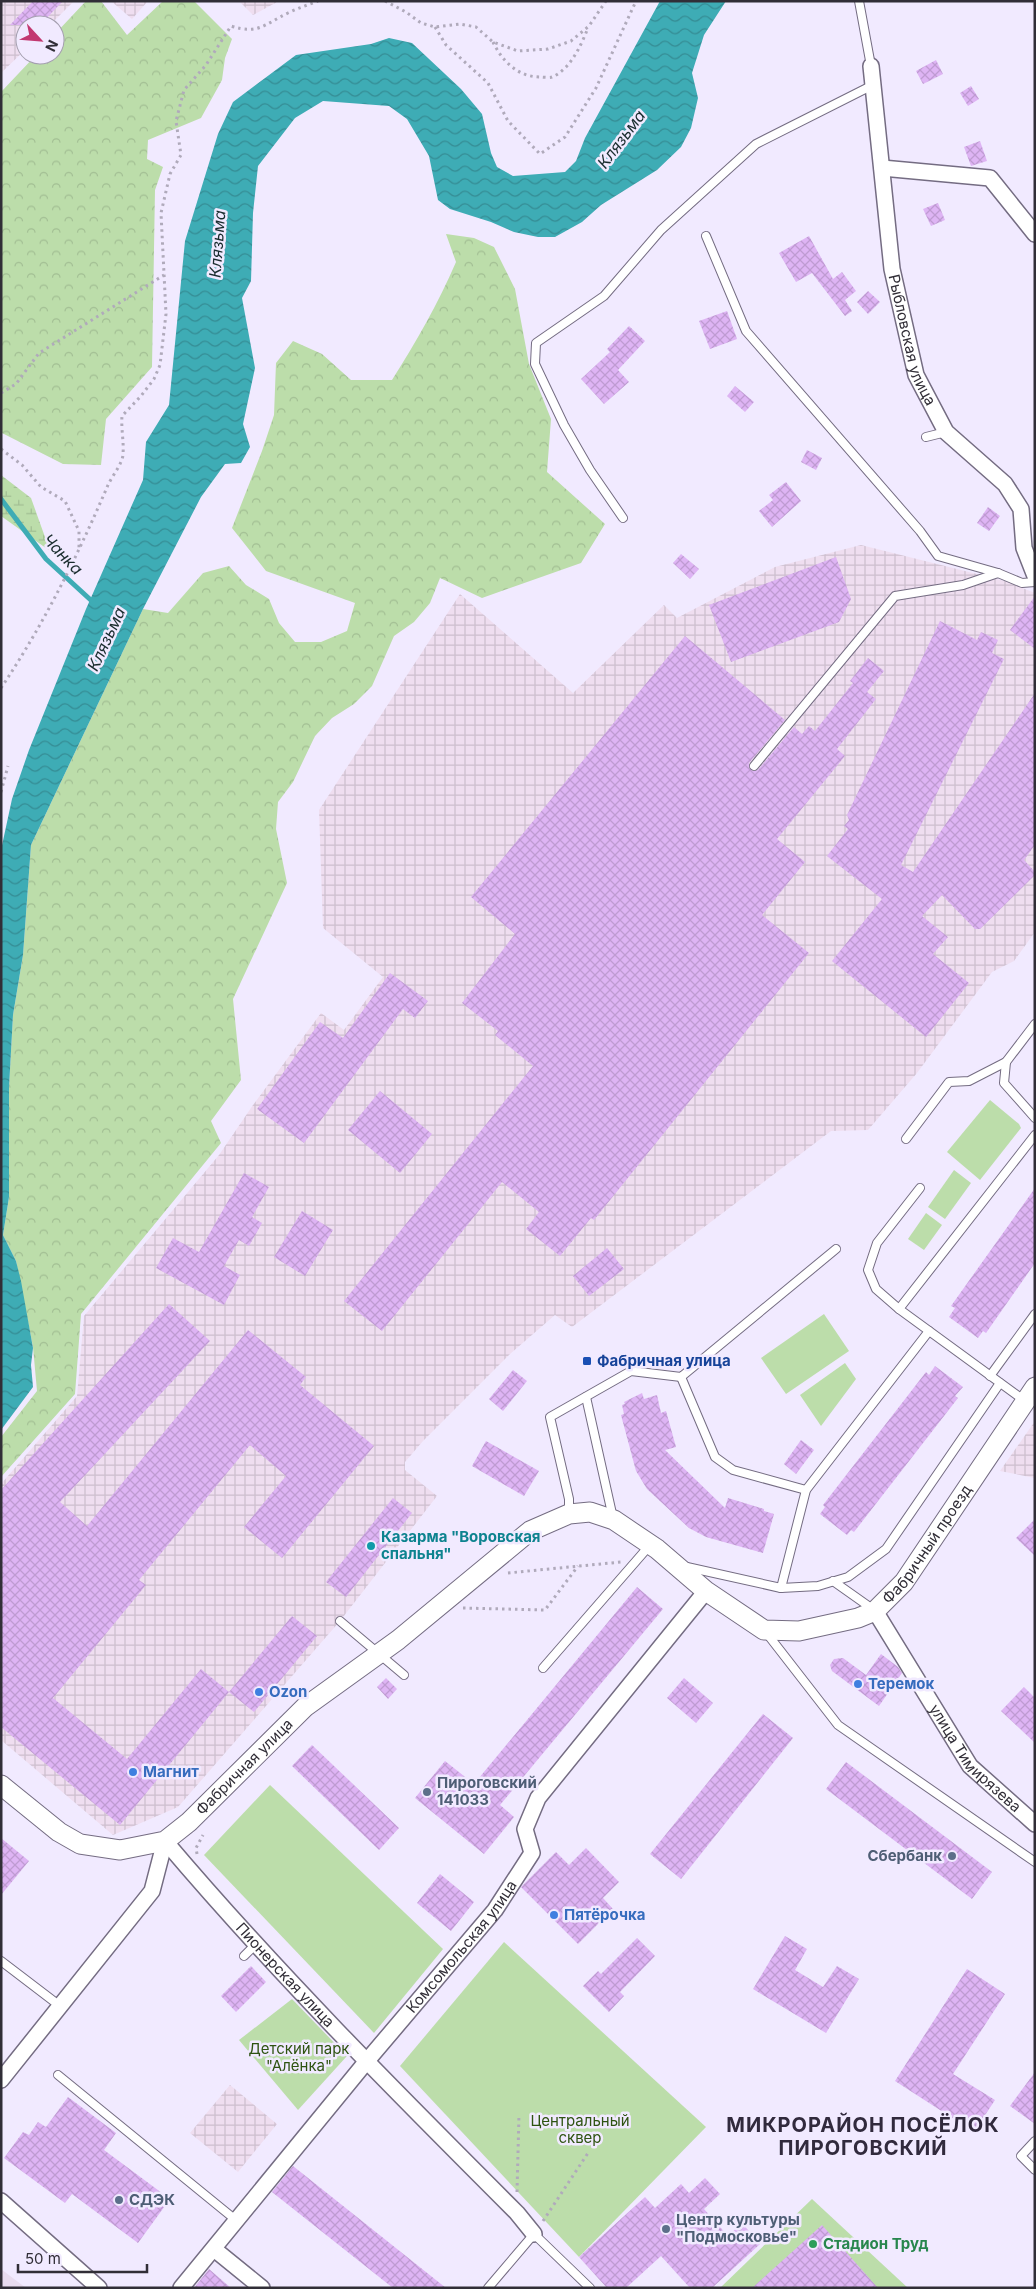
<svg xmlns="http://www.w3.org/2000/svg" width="1036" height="2289" font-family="Inter,sans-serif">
<defs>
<pattern id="industrial-grid" width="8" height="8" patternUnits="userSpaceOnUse" patternTransform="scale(1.25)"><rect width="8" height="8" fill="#efdef0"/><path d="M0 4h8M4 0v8" fill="none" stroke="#cdbfce"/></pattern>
<pattern id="forest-crowns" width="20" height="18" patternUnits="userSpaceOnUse" patternTransform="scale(1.25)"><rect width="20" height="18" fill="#bcddaa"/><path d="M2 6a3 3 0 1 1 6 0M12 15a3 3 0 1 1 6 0" fill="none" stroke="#a2be93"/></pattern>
<pattern id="wetland-marsh" width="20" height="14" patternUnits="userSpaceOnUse" patternTransform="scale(1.25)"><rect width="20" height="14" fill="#bcddaa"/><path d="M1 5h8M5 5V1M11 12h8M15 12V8" fill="none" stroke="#a2be93"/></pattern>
<pattern id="water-waves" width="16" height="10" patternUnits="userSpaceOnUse" patternTransform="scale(1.25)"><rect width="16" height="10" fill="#3eacb5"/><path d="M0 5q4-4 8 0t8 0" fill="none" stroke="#358c94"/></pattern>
<pattern id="building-cross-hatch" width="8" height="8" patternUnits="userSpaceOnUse" patternTransform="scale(1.25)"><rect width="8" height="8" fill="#deb4f4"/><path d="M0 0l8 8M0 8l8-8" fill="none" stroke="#bf9bd2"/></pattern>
</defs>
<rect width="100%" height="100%" fill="#f1eaff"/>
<g fill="url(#industrial-grid)">
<path d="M1 1H74L50 25H25V50L1 73Z"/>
<path d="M111 1H148L132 19Z"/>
<path d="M239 1H279L253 15Z"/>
<path d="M861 545 1005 581 1035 593V932L1014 961 992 972 917 1073 868 1130 831 1131 572 1327 555 1315 510 1354 423 1441 405 1462V1470L437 1496 340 1621 178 1807 113 1835 1 1740V1484L77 1396 84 1316 219 1155 253 1105 321 1013 344 1030 383 977 323 928 319 810 460 594 573 693 664 605 677 618 775 567Z"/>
<path d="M1035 1421V1478L1000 1471Z"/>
<path d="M230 2085 277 2124 238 2172 190 2133Z"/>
</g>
<path fill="#e8dbef" d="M1 2269 26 2288H1Z"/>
<g fill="#bcddaa">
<path d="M990 1100 1019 1124 1021 1128 980 1180 947 1152Z"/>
<path d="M954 1170 971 1183 945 1219 928 1207Z"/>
<path d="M926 1213 942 1225 924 1250 908 1239Z"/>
<path d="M824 1314 849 1351 786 1394 761 1358Z"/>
<path d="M845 1363 856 1379 821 1426 800 1395Z"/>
<path d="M270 1785 443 1949 374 2033 204 1855Z"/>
<path d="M504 1942 706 2127 579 2257 400 2066Z"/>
<path d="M292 1999 347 2056 298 2110 239 2040Z"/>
<path d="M812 2199 908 2288H720Z"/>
</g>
<g fill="url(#forest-crowns)">
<path d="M86 1H101L127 35 163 1H194L232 39 225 58 222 80 201 118 148 140 147 159 163 167 155 190 152 367 106 419 101 465 63 464 2 433 1 430V92L36 55H55V34Z"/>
<path d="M446 234 474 238 494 247 515 289 529 364 551 419 547 472 605 524 581 563 482 598 438 577 440 578 430 603 414 622 394 636 372 686 354 704 332 718 315 736 293 782 278 802 276 829 287 883 233 999 241 1080 211 1121 221 1143 81 1314 75 1394 1 1477V1437L37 1391 33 1347 16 1261 3 1235 9 1197V1088L13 1015 23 955 31 845 143 609 168 613 203 573 229 566 246 585 269 599 279 623 295 642H321L347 631 355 603 266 571 232 528 262 451 274 415 276 363 293 341 322 354 351 380H392C416 342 438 304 456 262Z"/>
</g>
<path fill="url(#wetland-marsh)" d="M1 475 31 498 50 551 1 516Z"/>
<path fill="url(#water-waves)" d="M660 1H726L704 35 692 73 698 98 691 128 681 147 657 170 601 205 582 222 555 237H538L514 232 491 222 450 209 438 200 429 156 407 119 389 106 323 101 295 118 258 166 253 213 251 281 242 298 255 368 243 424 250 447 241 463 225 464 201 497 143 609 31 845 23 955 13 1015 9 1088V1197L3 1235 16 1261 21 1281 33 1348 31 1365 33 1387 1 1430V850L12 799 29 750 86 609 143 480 146 442 169 405 185 241 218 134 233 102 296 55 371 44 389 38 412 43 461 89 482 114 491 153 497 167 513 176 565 172 576 161 585 138Z"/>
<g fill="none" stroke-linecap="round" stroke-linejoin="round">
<path stroke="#3eacb5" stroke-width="5" d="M1 499 46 559 94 603"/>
</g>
<g fill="url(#building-cross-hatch)">
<path d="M33 1H63L40 25H10Z"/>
<path d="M936 60 943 74 923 84 916 71Z"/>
<path d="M971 86 979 99 968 106 960 93Z"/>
<path d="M980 141 987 161 971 166 964 147Z"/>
<path d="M938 203 945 220 931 226 923 209Z"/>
<path d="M809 236 833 279 842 272 856 291 845 300 852 311 845 316 812 273 796 282 779 253Z"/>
<path d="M868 291 880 302 868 314 857 302Z"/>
<path d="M727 311 737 339 710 349 699 321Z"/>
<path d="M629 326 645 341 618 370 629 382 604 404 581 379 610 352 607 349Z"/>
<path d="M735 386 754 402 745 412 727 396Z"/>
<path d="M807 450 822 458 816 470 801 462Z"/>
<path d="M786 482 801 501 772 527 759 511 773 500 769 495Z"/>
<path d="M988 507 1000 516 989 531 977 523Z"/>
<path d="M681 554 699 569 690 579 673 563Z"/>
<path d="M836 557 851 599 839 622 731 662 709 605Z"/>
<path d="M1035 596V649L1010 630Z"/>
<path d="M940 621 977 640 981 632 998 640 992 653 1004 659 901 865 913 872 1035 693V845L1024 860 1035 872V875L980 929H975L942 895 922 916 948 937 933 954 969 983 926 1037 832 961 882 899 827 856 848 829 844 826 849 820 847 815Z"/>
<path d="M685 636 785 720 749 763V768L753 771 758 770 794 727 802 734 809 726 815 731 853 683 850 681 868 658 884 671 867 692 876 699 837 749 845 756 777 839 805 862 762 915 809 953 594 1220 591 1218 560 1256 526 1229 539 1212 502 1182 382 1331 344 1301 533 1066 495 1035 498 1031 462 1003 515 934 471 897Z"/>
<path d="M390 973 428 1001 415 1018 403 1009 304 1143 257 1109 320 1022 343 1038Z"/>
<path d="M380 1091 432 1134 400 1173 348 1130Z"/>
<path d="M244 1173 269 1187 252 1217 262 1223 249 1246 239 1240 224 1266 240 1275 224 1305 156 1268 173 1238 199 1252Z"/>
<path d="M1035 1188V1263L986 1333 983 1331 978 1338 949 1317 955 1308 951 1306Z"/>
<path d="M302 1211 333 1230 305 1276 274 1257Z"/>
<path d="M607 1248 624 1269 589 1296 573 1276Z"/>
<path d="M169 1304 210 1341 60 1502 87 1526 248 1330 306 1377 300 1385 374 1446 282 1558 244 1527 286 1476 250 1445 139 1580 146 1585 53 1698 127 1759 201 1669 229 1692 120 1825 1 1727V1490Z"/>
<path d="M935 1366 963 1387 955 1396 958 1398 854 1532 851 1530 847 1535 820 1514 825 1507 823 1505 926 1372 929 1375Z"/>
<path d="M513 1370 527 1381 503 1411 489 1399Z"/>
<path d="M642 1393 644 1399 657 1395 661 1413 666 1411 676 1447 665 1450 725 1508 728 1498 764 1509V1511L774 1514 763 1553 706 1537 689 1528 647 1489 636 1471 621 1415 624 1414 622 1405 625 1404 624 1402Z"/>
<path d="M801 1440 814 1450 796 1474 784 1464Z"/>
<path d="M486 1441 539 1471 524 1496 472 1466Z"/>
<path d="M393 1498 412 1513 346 1597 326 1582Z"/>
<path d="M1035 1519V1556L1016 1538Z"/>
<path d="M637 1587 663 1609 500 1805 514 1817 484 1854 415 1798 445 1761 474 1784Z"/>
<path d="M292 1616 317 1636 254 1712 229 1692Z"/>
<path d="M881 1654 898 1667 902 1673 879 1706 832 1671 830 1665 834 1659 843 1658 866 1675Z"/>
<path d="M386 1678 397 1689 388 1699 377 1687Z"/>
<path d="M684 1678 713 1703 696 1723 667 1698Z"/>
<path d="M1024 1687 1035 1698V1743L1001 1711Z"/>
<path d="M763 1714 793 1738 681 1879 650 1854Z"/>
<path d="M312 1745 399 1828 379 1850 292 1766Z"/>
<path d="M846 1762 992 1872 972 1899 826 1789Z"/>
<path d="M1 1838 29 1861 1 1895Z"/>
<path d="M586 1848 619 1882 603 1898 613 1909 578 1944 521 1887 556 1852 569 1865Z"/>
<path d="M440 1874 474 1902 451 1931 417 1903Z"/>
<path d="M785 1936 807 1949 795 1970 823 1987 837 1966 859 1979 826 2033 753 1989Z"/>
<path d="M637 1938 655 1956 620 1992 624 1996 609 2012 583 1986 598 1971 601 1974Z"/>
<path d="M251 1966 266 1982 236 2012 221 1996Z"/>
<path d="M967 1969 1005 1994 953 2074 995 2100 974 2132 895 2081Z"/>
<path d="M1035 2072V2124L1010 2106Z"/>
<path d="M68 2097 116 2133 104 2150 170 2199 138 2243 72 2194 65 2203 4 2158 23 2132 29 2135 38 2122 46 2127Z"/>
<path d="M293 2166 446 2288H393L272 2192Z"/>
<path d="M705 2178 720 2194 704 2209 728 2236 742 2223 760 2244 712 2288H690L661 2256 626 2288H607L579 2257 645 2197 655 2208 681 2184 689 2193Z"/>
<path d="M822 2225 878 2288H752Z"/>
<path d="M209 2269 231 2288H194Z"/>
</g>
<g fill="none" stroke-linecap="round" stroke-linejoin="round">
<g stroke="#746c82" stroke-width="10">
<g id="service">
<path d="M859 1 871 66"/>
<path d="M706 236 746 331 920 531 938 556 998 573 1022 583 1035 582"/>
<path d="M926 437 946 432"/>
<path d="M623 518 590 470 564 425 535 364 536 343 604 296 661 230 756 144 873 85"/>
<path d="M754 766 895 596 963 585 998 573"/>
<path d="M1035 1024 1006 1062 1004 1083 1035 1118"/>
<path d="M906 1139 949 1082 969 1081 1006 1062"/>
<path d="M899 1309 876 1289 868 1270 877 1243 920 1188"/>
<path d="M990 1376 1035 1314"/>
<path d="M681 1377 715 1457 733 1470 806 1490"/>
<path d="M586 1397 613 1518"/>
<path d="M1025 1401 899 1309 1035 1135"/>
<path d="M569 1513V1499L550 1417 631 1371 681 1377 836 1249"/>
<path d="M687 1567 781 1588 806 1490 929 1331"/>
<path d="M833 1581 874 1610"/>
<path d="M781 1588 818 1586 848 1577 886 1549 1000 1383"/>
<path d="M340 1621 404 1675"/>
<path d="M765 1631 838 1725 1035 1862"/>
<path d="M543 1668 650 1545"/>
<path d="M244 1956 256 1944"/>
<path d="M1 1961 60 2006"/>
<path d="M58 2075 237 2221"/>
<path d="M1035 2141 1021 2156 1035 2170"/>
<path d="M488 2288 534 2234 590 2288"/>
</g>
</g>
<g stroke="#746c82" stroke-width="18">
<g id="minor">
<path id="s1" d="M871 66 892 269 916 375 946 432 1005 484 1021 509 1024 548 1035 576"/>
<path d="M882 168 990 178 1035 234"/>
<path id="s2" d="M875 1611 970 1766 1035 1824"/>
<path id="s3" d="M165 1841C275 1971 396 2092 517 2213L534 2234"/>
<path d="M1 2080 152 1891 165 1841"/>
<path d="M1 2201 99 2288"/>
<path d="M214 2249 262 2288"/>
<path id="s4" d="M181 2288 366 2062 495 1910 532 1853 525 1829 538 1798 706 1591"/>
</g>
</g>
<g stroke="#746c82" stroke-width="21">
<g id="tertiary">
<path id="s5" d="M1 1785 59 1832 80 1844 120 1850 165 1841 189 1822 305 1707 398 1640 530 1531 569 1514 590 1512 614 1520 657 1549 706 1591 764 1630 799 1631 858 1618 875 1611 904 1582 1035 1387"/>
</g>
</g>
<g stroke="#b0aabb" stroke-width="3" stroke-dasharray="2.5 4" stroke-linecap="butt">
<path d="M385 1 406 12 421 23 435 27 460 24 476 27 493 42 518 51 548 49 571 41 589 26 606 1"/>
<path d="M435 27 446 45 488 83 508 121 540 154 565 137 596 88 636 1"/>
<path d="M493 42C502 61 518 77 540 77 543 77 549 78 552 77 571 69 581 45 588 28"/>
<path d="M1 393 16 384 39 353 164 275"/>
<path d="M1 449 22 465 41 487 65 501 79 531V549"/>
<path d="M1 688C44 624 78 555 108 485 112 476 123 463 123 454 124 442 121 429 122 416L141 396 154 379 160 365 166 314 161 213 170 174 181 155 176 121 184 90 206 65 231 26C258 35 265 24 288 13 298 8 308 5 318 1"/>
<path d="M1 792 8 766"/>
<path d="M508 1573 621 1562"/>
<path d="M463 1608 545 1610 578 1566"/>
<path d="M197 1854 196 1848 203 1835"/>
<path d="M517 2192 519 2114"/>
<path d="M543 2221 588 2153"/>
</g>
<use href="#service" stroke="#fff" stroke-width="8"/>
<use href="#minor" stroke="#fff" stroke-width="15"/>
<use href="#tertiary" stroke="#fff" stroke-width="19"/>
</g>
<rect fill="#1a4fb4" stroke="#f1eaff" stroke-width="2" x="582" y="1356" width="10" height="10" rx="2.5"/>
<circle fill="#0f9aa8" stroke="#f1eaff" stroke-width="2" cx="371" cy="1546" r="5"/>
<g fill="#3f7fe0" stroke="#f1eaff" stroke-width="2">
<circle cx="858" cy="1684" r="5"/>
<circle cx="259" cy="1692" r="5"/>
<circle cx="133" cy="1772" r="5"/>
<circle cx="554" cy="1915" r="5"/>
</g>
<g fill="#5c6f8a" stroke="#f1eaff" stroke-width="2">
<circle cx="427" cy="1792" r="5"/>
<circle cx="952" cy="1856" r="5"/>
<circle cx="119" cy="2200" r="5"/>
<circle cx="666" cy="2229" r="5"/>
</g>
<circle fill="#2e9e5b" stroke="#f1eaff" stroke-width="2" cx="813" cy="2244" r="5"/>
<g text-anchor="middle" stroke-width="5" stroke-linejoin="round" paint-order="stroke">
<g font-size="15" fill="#312e37" stroke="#f1eaff">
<text dy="5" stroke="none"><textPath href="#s1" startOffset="278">Рыбловская улица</textPath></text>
<text dy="5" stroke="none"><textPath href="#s5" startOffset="1139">Фабричный проезд</textPath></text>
<text dy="5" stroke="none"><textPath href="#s2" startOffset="179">улица Тимирязева</textPath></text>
<text dy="5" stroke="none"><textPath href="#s5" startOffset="294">Фабричная улица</textPath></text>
<text dy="5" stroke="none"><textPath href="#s4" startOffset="442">Комсомольская улица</textPath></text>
<text dy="5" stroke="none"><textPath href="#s3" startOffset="180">Пионерская улица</textPath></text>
</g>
<g font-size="15" font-weight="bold" fill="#164399" stroke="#f1eaff" text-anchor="start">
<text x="597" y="1366">Фабричная улица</text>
</g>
<g font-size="15" font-weight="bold" fill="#0d838f" stroke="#f1eaff" text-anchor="start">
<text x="381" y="1542">Казарма "Воровская<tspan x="381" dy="17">спальня"</tspan></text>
</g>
<g font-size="15" font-weight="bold" fill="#366cbe" stroke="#f1eaff" text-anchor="start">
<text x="868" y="1689">Теремок</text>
<text x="269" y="1697">Ozon</text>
<text x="143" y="1777">Магнит</text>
<text x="564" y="1920">Пятёрочка</text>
</g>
<g font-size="15" font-weight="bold" fill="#4e5e75" stroke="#f1eaff" text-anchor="start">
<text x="437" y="1788">Пироговский<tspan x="437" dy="17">141033</tspan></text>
<text x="942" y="1861" text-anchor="end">Сбербанк</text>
<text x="129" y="2205">СДЭК</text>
<text x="676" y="2225">Центр культуры<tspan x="676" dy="17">"Подмосковье"</tspan></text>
</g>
<g font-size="15" fill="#2e5311" stroke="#f1eaff">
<text x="299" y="2054">Детский парк<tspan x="299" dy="17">"Алёнка"</tspan></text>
<text x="580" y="2126">Центральный<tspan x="580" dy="17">сквер</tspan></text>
</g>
<g font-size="15" font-weight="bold" fill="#27864d" stroke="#f1eaff" text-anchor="start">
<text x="823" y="2249">Стадион Труд</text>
</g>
<g font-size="16" font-style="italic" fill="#1a2d2f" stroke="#f1eaff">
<text transform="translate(621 139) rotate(-53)" y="6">Клязьма</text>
<text transform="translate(217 244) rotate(-86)" y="6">Клязьма</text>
<text transform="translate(63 554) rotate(46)" y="6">Чанка</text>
<text transform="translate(106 639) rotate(-65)" y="6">Клязьма</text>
</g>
<g font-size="20" font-weight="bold" letter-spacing="1" fill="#312a3d" stroke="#f1eaff">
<text x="863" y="2132">МИКРОРАЙОН ПОСЁЛОК<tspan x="863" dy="23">ПИРОГОВСКИЙ</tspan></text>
</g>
</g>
<rect width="1036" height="2289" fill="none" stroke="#312e37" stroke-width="5"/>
<g transform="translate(40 40) rotate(116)"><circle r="24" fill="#f1eaff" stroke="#a49faf"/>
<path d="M0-4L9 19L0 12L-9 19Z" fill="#c23870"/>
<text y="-8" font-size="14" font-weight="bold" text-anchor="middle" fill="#312e37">N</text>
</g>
<path d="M18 2264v8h129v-8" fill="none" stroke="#312e37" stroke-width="2.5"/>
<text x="25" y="2264" font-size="15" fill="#312e37" stroke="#f1eaff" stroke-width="4" paint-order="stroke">50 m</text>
</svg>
